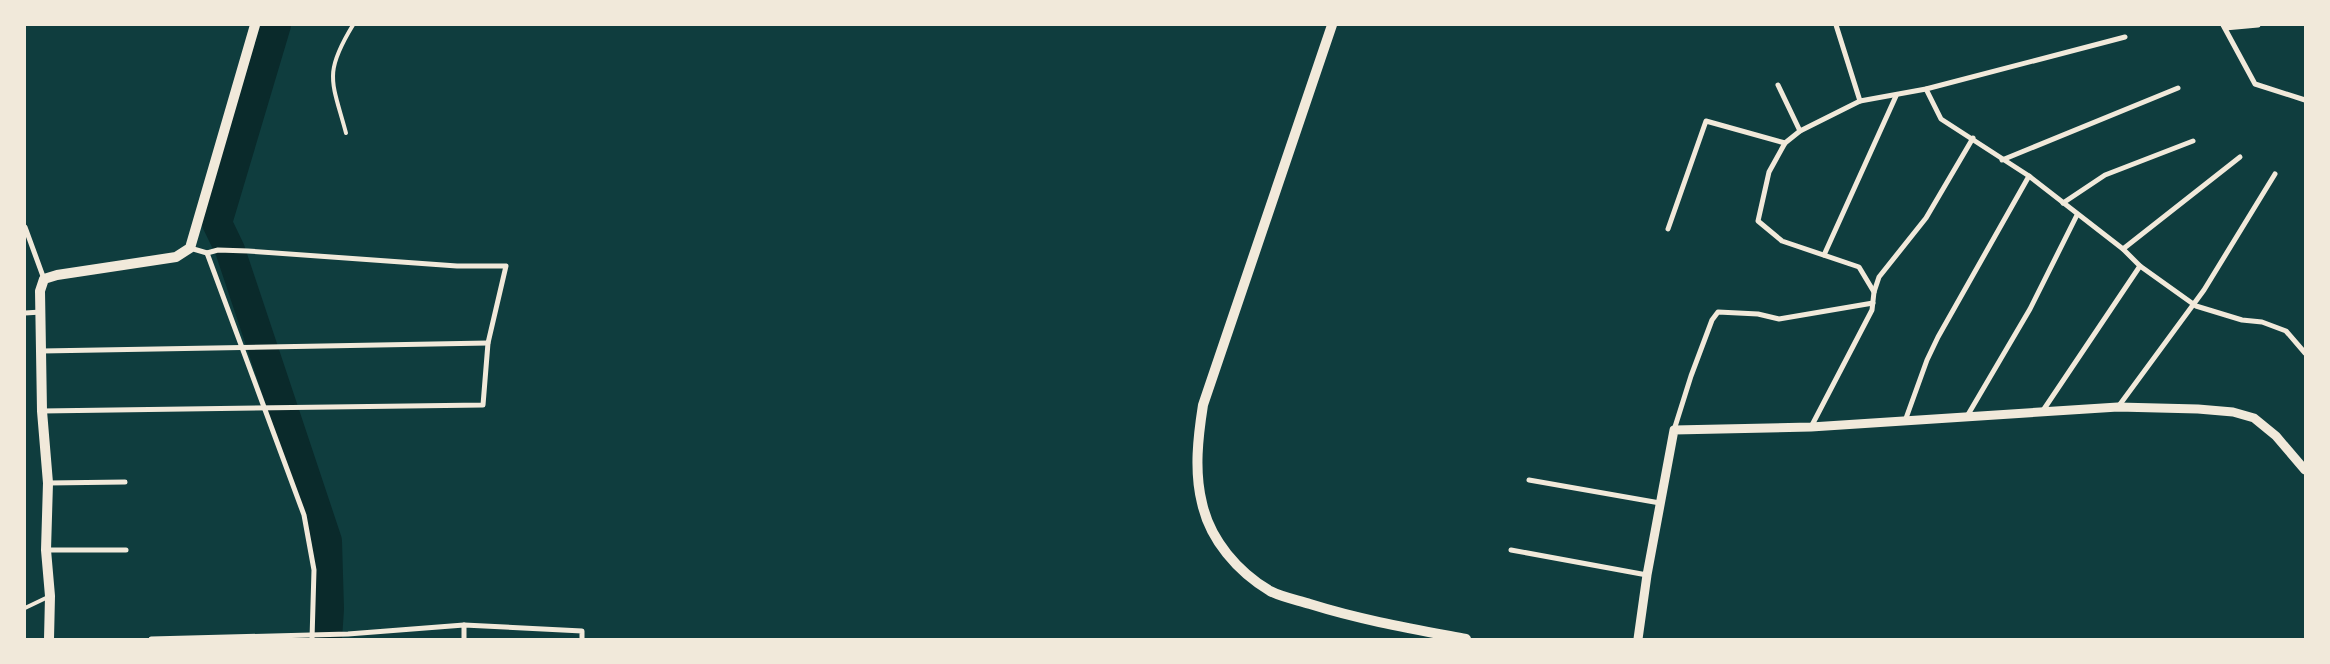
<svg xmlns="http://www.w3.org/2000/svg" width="2330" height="664" font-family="'Asap Condensed',sans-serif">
<rect width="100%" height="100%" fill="#0f3d3e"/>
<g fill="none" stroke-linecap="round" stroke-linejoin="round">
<path stroke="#0a2a2b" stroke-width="30" d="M276 25 217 223 230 250 327 541 329 609 327 639"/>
<g stroke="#f1e9da" stroke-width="4">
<path d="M346 133C332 81 323 74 353 25"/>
<path d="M25 608 48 597"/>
</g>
<g stroke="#f1e9da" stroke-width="5">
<path d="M1836 25 1860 101"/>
<path d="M2223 25 2255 84 2305 100"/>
<path d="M2225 28 2258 25"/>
<path d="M1778 85 1800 131"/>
<path d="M1926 89 1941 119 2029 176 2123 249 2140 266 2196 306 2242 320 2262 322 2286 331 2305 353"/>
<path d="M2002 160 2178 88"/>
<path d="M2063 203 2105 175 2193 141"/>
<path d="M25 227 44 279"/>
<path d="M1668 229 1706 121 1785 143"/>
<path d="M2123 249 2240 157"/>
<path d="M207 253 304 515 314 570 312 639"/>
<path d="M1824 255 1896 96"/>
<path d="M1874 292 1859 267 1782 241 1758 221 1769 172 1785 143 1800 131 1860 101 1926 89 2125 37"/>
<path d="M25 313 41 312"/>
<path d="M42 351 488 343"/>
<path d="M2118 407 2204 290 2275 174"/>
<path d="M42 411 483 405 488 343 506 266H457L248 251 218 250 207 253 190 248"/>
<path d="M2042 412 2140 266"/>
<path d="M1966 418 2030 309 2077 215"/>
<path d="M1905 421 1927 360 1938 337 2029 176"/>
<path d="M1811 427 1872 310 1874 292 1879 277 1926 218 1973 138"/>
<path d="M1674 430 1691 376 1712 320 1718 312 1758 314 1779 319 1873 303"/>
<path d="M1529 480 1660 503"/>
<path d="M48 483 125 482"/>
<path d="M46 550H126"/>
<path d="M1511 550 1647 575"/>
<path d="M151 639 348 634 464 625 582 631V639"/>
<path d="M464 639V625"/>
</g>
<path stroke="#f1e9da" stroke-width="9" d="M1638 639 1647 575 1674 430 1811 427 2118 407 2198 409 2233 412 2254 418 2276 436 2305 470"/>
<g stroke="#f1e9da" stroke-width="10">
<path d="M1332 25 1203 405C1198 437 1194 471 1202 503 1210 540 1238 572 1270 591 1281 597 1297 600 1310 604 1361 620 1413 629 1466 639"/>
<path d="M49 639 50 596 46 550 48 483 42 411 40 291 44 279 57 275 176 257 190 248 255 25"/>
</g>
</g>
<rect width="2330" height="664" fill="none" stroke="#f1e9da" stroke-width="52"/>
</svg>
